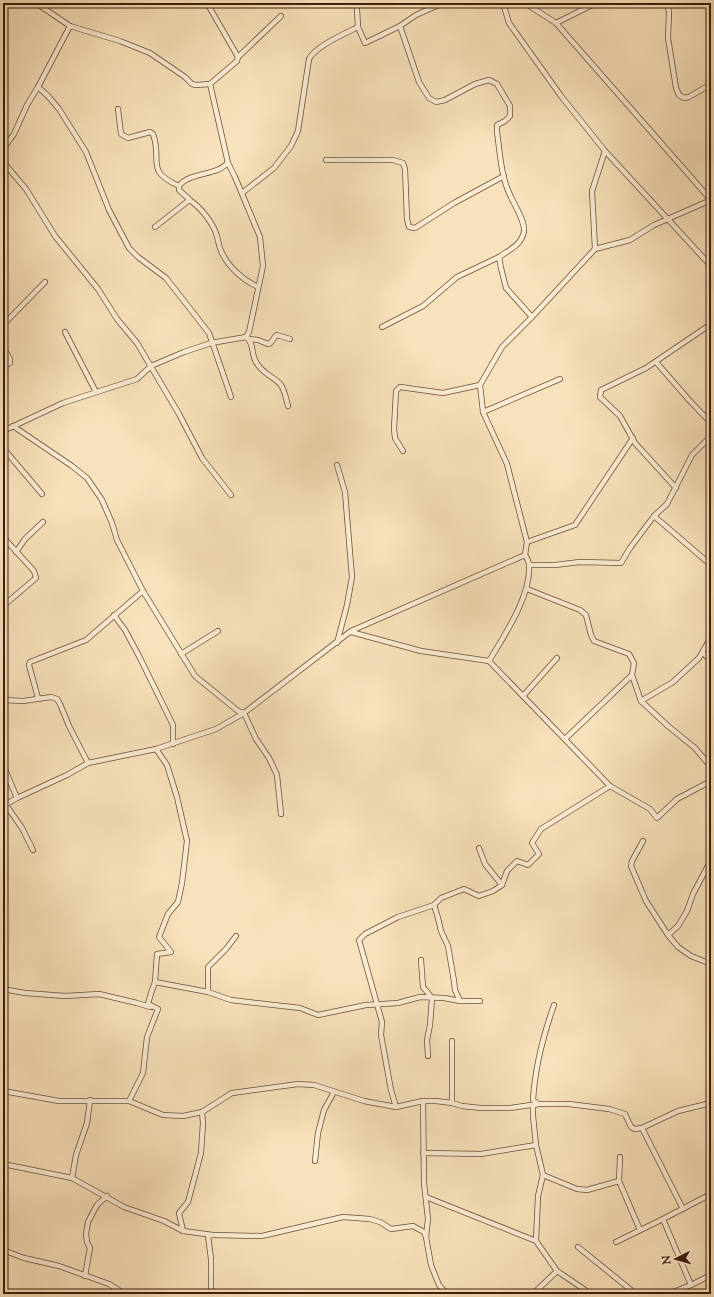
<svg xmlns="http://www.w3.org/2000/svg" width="714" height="1297" font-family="'Sorts Mill Goudy',serif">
<rect width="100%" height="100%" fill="#f8e2bb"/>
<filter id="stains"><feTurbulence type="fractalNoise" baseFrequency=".005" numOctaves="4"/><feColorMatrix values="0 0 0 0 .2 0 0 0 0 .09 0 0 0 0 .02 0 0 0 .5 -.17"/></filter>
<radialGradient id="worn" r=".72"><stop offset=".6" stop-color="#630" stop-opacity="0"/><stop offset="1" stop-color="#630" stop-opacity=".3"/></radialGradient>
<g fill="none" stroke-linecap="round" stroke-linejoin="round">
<g stroke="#6c4e38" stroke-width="6">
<g id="street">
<path d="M36 3 70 26 120 41 150 53 185 77 192 84 196 85 210 84 237 61 238 57 207 3"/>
<path d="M355 3 357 9 358 27 365 43 400 26 416 15 443 3"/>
<path d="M503 3 509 23 561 96 605 151 711 266"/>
<path d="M525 3 556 23 711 200"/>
<path d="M667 3 669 12 668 38 676 88 679 95 684 98 689 97 711 84"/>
<path d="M556 23 596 3"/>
<path d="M400 26 419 82 429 98 436 102 445 100 475 84 489 80 497 84 510 106V116L505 121 497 125V132C500 153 501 178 511 197 515 206 525 221 524 231 522 245 509 250 499 257L501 268 506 288 532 317"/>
<path d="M238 57 281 16"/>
<path d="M38 87 48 96 59 109 86 152 109 210 129 248 138 257 166 278 209 333 231 397"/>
<path d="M118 109 121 134 128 138 150 132 153 134C163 162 144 170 179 186"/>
<path d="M3 149 14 134 27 105 38 87 70 26"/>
<path d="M326 160H393L403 163 405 169 407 219 409 227 415 228 454 203 504 176"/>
<path d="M3 162 26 189 55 236 98 289 117 319 137 343 179 414 202 458 231 495"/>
<path d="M242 193 274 168 291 146 298 131 309 59C316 46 344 34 358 27"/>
<path d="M190 200 179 190V186C187 175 205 175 217 170 221 169 224 166 228 163"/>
<path d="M155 227 188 201H191C202 209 213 223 217 236 218 241 219 246 221 251 228 267 243 280 258 287"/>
<path d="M595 249 592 191 605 151"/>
<path d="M3 325 45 282"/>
<path d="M382 327 423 306 457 277 499 257"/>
<path d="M65 332 96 392"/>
<path d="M246 337C254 342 251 354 256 362 263 375 274 376 281 385 285 391 286 399 288 406"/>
<path d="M249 339 258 340 268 344C273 343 273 337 277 335L290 339"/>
<path d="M3 347 10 359V363L3 367"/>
<path d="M656 362 689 400 711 423"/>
<path d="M483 412 560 379"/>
<path d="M13 426 72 466 87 478 102 500 112 523 117 540 143 591 195 676 238 711 244 713 256 739 269 758 277 775 281 814"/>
<path d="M3 431 63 403 137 379 151 366 184 352 211 343 246 337 249 332 263 266 260 237 235 177 228 163 210 84"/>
<path d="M3 448 42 494"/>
<path d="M403 451 395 438 394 429 396 391 400 387 443 393 480 385"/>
<path d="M676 488 635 443 620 416 600 397 601 390 646 368 711 324"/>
<path d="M654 516 711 565"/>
<path d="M3 537 34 571 36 578 3 606"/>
<path d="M527 542 575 525 633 438"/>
<path d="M16 552 25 539 43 522"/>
<path d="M530 565H555L580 562 621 563 630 548 654 516 667 504 692 455 711 436"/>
<path d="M527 589 580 610 586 615 591 635 594 641 629 654 634 663 632 675 641 701 668 726 695 748 711 767"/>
<path d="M114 615 125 630 139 656 173 725V744"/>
<path d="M351 632 421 651 489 661 610 786 650 809 657 818 677 799 711 781"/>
<path d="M337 643 347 605 352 577 345 492 337 465"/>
<path d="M703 653 711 661"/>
<path d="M181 654 218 631"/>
<path d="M489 661C504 636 531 596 529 566 529 563 527 558 525 555"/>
<path d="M523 696 557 658"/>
<path d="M38 698 29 665 30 662 86 640 143 591"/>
<path d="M3 700 23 701 51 697 57 699 60 704 69 726 88 763"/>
<path d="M641 701 673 682 699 658 711 637"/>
<path d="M565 739 632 675"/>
<path d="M3 761 6 772 17 798"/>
<path d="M6 805 22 828 33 850"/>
<path d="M3 806 17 798 67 775 88 763 156 749 216 729 244 713 351 631 525 555 527 542 507 464 483 412 480 385 502 347 532 317 595 249 630 240 654 225 711 200"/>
<path d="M643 841 632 861 631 866 646 901 668 935 678 947 691 956 711 964"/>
<path d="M479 848 485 864 502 885"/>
<path d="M434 905 438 918 441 931 448 946 454 981 455 990 460 1001"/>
<path d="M668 935 678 926 687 911 693 894 711 860"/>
<path d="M421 960 423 987 432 998 430 1025 427 1040 428 1056"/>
<path d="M155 982 208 992 231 1000 300 1008 318 1015 366 1005 398 1003 420 997 444 998 460 1001H480"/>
<path d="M3 989 25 993 65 996 99 994 137 1003 150 1007"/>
<path d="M208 992V967L226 949 236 936"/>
<path d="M452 1041V1103"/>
<path d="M3 1091 59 1101H129L163 1115 183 1116 202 1112 232 1093 298 1084 314 1085 364 1101 396 1107 423 1101H436L452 1103 462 1106 481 1108H510L538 1104H569L609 1109 625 1114 631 1127 635 1129 642 1128 678 1111 711 1103"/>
<path d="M129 1101 143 1073 147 1037 158 1009 148 1004 151 993 155 982 157 954 171 952 159 937 168 914 178 902 182 883 187 841 177 797 167 765 156 749"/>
<path d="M423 1101 424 1183 428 1219 426 1237 431 1265 439 1285 447 1294"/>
<path d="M396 1107 391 1090 381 1035 382 1022 359 940 365 934 398 917 434 905 441 898 464 889 479 896 493 891 502 885 507 871 517 861 528 865 539 854 532 843 541 829 610 786"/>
<path d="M642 1128 683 1209"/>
<path d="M423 1153 481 1154 536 1145"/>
<path d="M620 1157 619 1181 640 1230"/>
<path d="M315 1161 318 1133 324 1110 334 1092"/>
<path d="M3 1164 72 1178 124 1207 164 1221 183 1231 213 1235 262 1236 343 1217 370 1219 380 1222 391 1229 413 1226 424 1232 426 1237"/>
<path d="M543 1175 577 1189 587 1190 619 1181"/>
<path d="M72 1178 76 1155 87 1123 90 1100"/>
<path d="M426 1197 536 1241 557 1271 535 1292 532 1294"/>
<path d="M663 1219 691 1285"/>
<path d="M183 1231 179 1213 188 1202 201 1153 203 1123 202 1112"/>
<path d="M536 1241 538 1196 543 1175 536 1145 533 1116V1106L538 1104 533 1100C535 1067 543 1036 554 1005"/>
<path d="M616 1242 663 1219 711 1194"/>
<path d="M578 1247 636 1294"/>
<path d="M3 1250 24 1258 59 1266 109 1284 125 1294"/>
<path d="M557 1271 591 1294"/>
<path d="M85 1276 90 1248 87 1242 86 1234 88 1222 97 1205 107 1196"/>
<path d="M211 1294V1259L208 1236 212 1235"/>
<path d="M668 1294 691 1285 711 1275"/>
</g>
</g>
<use href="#street" stroke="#faecd3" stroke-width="4.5"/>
</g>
<rect width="714" height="1297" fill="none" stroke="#f8e2bb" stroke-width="16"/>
<rect x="4" y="4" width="706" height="1289" fill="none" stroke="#3d1c0c" stroke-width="2"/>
<rect x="8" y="8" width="698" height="1281" fill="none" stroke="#3d1c0c"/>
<g transform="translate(676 1259) rotate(264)" stroke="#faecd3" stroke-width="3" paint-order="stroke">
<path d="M0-3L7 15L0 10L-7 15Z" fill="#3d1c0c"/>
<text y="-6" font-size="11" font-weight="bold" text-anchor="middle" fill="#3d1c0c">N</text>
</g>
<rect width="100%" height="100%" filter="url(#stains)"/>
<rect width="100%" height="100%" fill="url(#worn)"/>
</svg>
